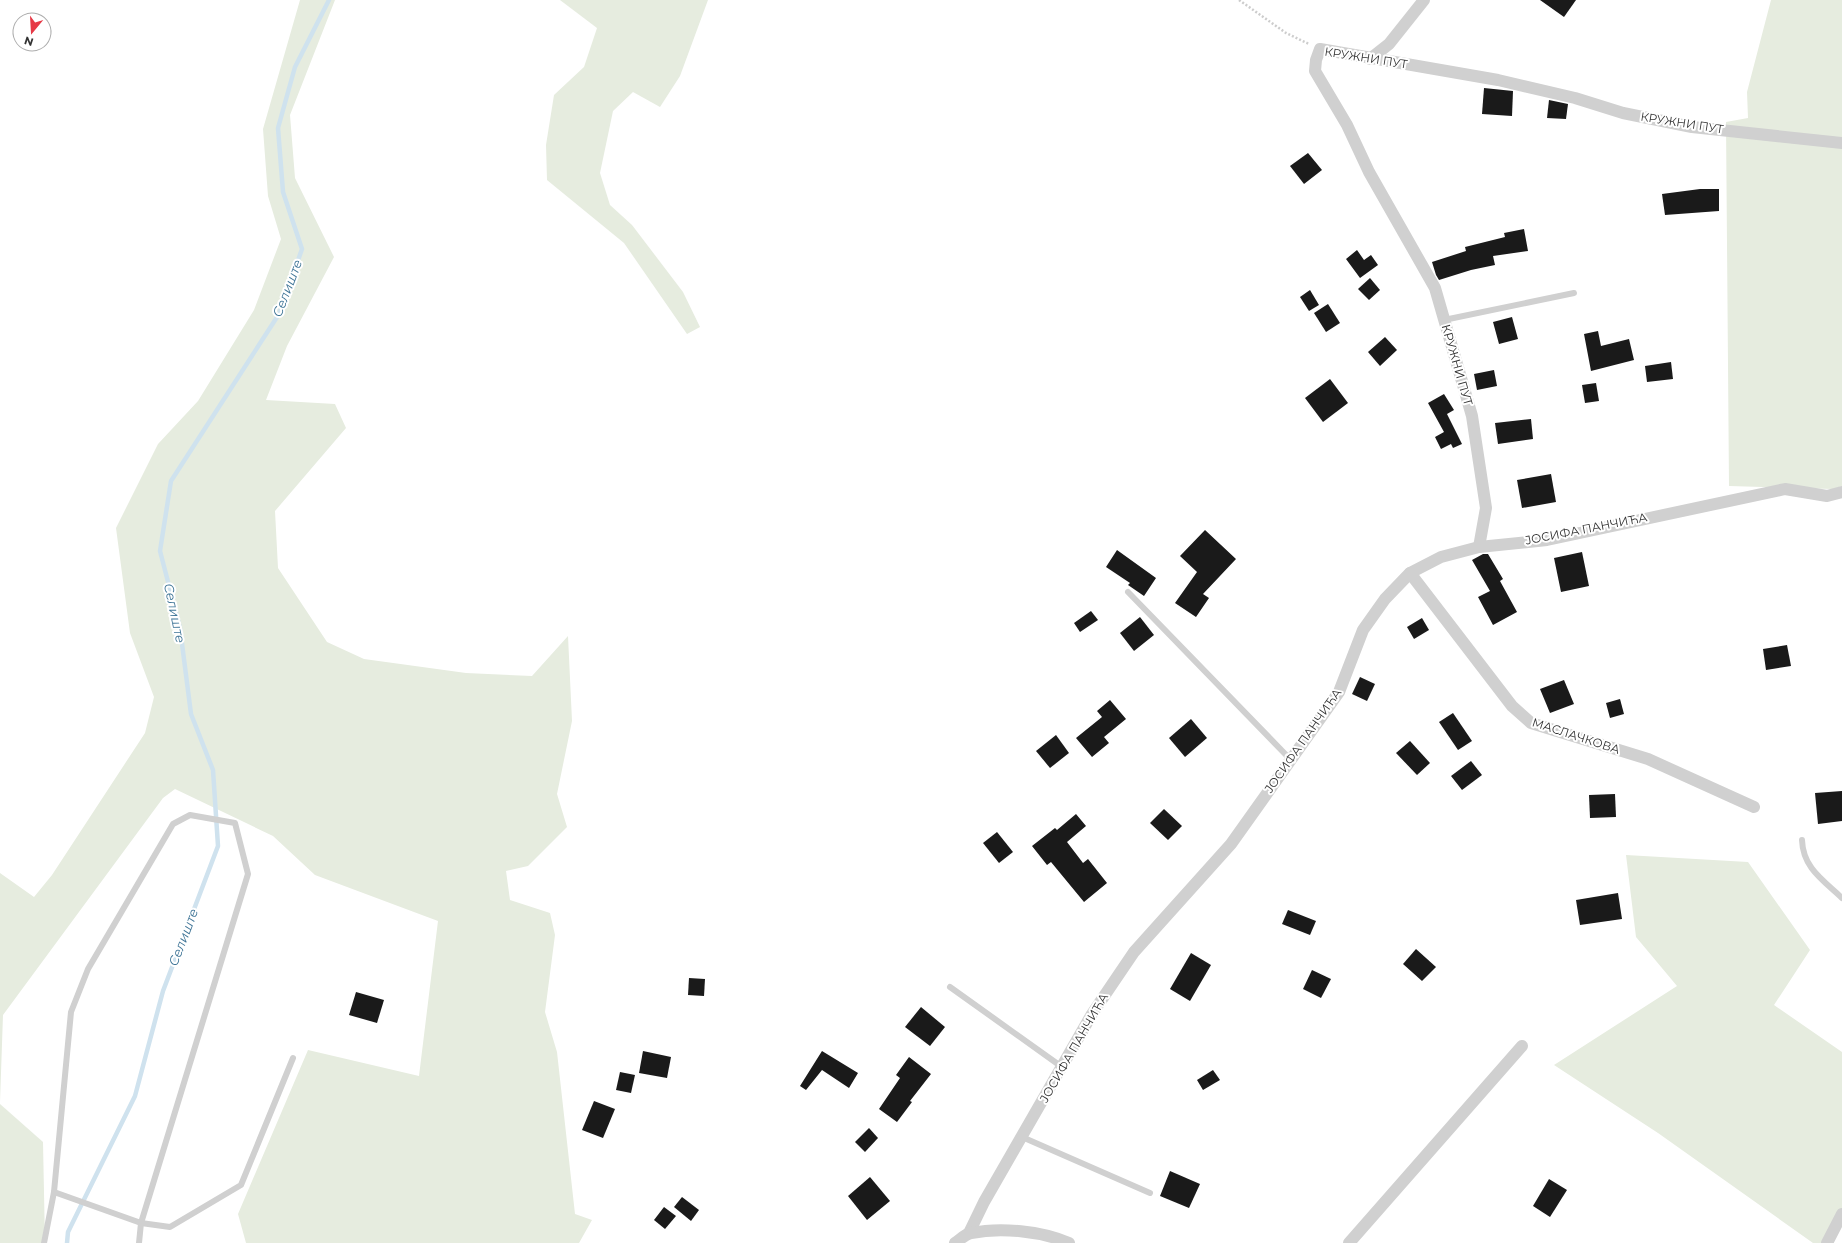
<svg xmlns="http://www.w3.org/2000/svg" width="1842" height="1243" font-family="Montserrat,sans-serif">
<rect width="100%" height="100%" fill="#fff"/>
<g fill="#e6ecdf">
<path d="M300 0H335L290 115 295 178 334 257 287 346 266 400 335 404 346 428 275 511 278 568 327 642 364 659 466 673 532 676 568 636 572 721 557 794 567 827 528 866 506 871 510 900 550 913 555 935 545 1012 557 1052 575 1214 592 1220 579 1243H246L238 1214 308 1050 419 1076 438 921 315 875 273 836 175 789 163 798 3 1015 0 1102V873L34 897 52 875 145 733 154 697 130 633 116 528 158 444 198 401 254 310 281 239 268 196 263 129Z"/>
<path d="M560 0H708L680 76 660 107 633 92 613 111 600 173 610 205 632 225 683 292 700 327 687 334 624 243 547 180 546 145 554 95 584 67 597 28Z"/>
<path d="M1771 0H1842V486L1833 489 1729 486 1726 122 1748 118 1747 92Z"/>
<path d="M1626 855 1748 862 1810 950 1774 1005 1842 1052V1221L1831 1243H1813L1658 1133 1554 1065 1677 986 1636 937Z"/>
<path d="M0 1104 43 1142 45 1243H0Z"/>
</g>
<g fill="none" stroke-linecap="round" stroke-linejoin="round">
<path stroke="#cfe2ee" stroke-width="4.5" d="M67 1243 68 1232 135 1096 163 991 218 846 213 770 191 714 180 628 160 551 171 481 279 314 302 249 283 192 278 128 295 67 329 0"/>
</g>
<g fill="#1a1a1a">
<path d="M1540 0H1576L1564 17Z"/>
<path d="M1484 88 1513 91 1512 116 1482 114Z"/>
<path d="M1549 100 1568 104 1566 119 1547 118Z"/>
<path d="M1308 153 1322 170 1304 184 1290 166Z"/>
<path d="M1700 189H1719V211L1665 215 1662 194Z"/>
<path d="M1524 229 1528 251 1493 256 1495 265 1471 270 1439 280 1436 275 1432 262 1466 251 1465 247 1505 237 1504 233Z"/>
<path d="M1357 250 1364 260 1371 255 1378 265 1360 278 1346 259Z"/>
<path d="M1370 278 1380 290 1369 300 1358 289Z"/>
<path d="M1310 290 1319 305 1309 311 1300 297Z"/>
<path d="M1328 304 1340 323 1326 332 1314 313Z"/>
<path d="M1512 317 1518 339 1499 344 1493 322Z"/>
<path d="M1598 331 1601 346 1629 339 1634 360 1591 371 1584 334Z"/>
<path d="M1385 337 1397 350 1380 366 1368 352Z"/>
<path d="M1671 362 1673 379 1647 382 1645 366Z"/>
<path d="M1494 370 1497 386 1477 390 1474 374Z"/>
<path d="M1330 379 1348 403 1323 422 1305 398Z"/>
<path d="M1596 383 1599 401 1585 403 1582 385Z"/>
<path d="M1444 394 1454 410 1447 414 1462 444 1453 448 1451 444 1441 449 1435 437 1444 432 1428 403Z"/>
<path d="M1531 419 1533 439 1498 444 1495 423Z"/>
<path d="M1551 474 1556 502 1522 508 1517 480Z"/>
<path d="M1205 530 1236 559 1203 594 1209 598 1196 617 1175 603 1197 572 1180 556Z"/>
<path d="M1117 550 1156 578 1144 596 1128 585 1130 583 1106 567Z"/>
<path d="M1582 552 1589 586 1561 592 1554 558Z"/>
<path d="M1483 554H1488L1503 579 1500 581 1517 612 1493 625 1478 597 1490 591 1472 560Z"/>
<path d="M1091 611 1098 620 1080 632 1074 623Z"/>
<path d="M1140 617 1154 635 1134 651 1120 633Z"/>
<path d="M1422 618 1429 630 1414 639 1407 627Z"/>
<path d="M1787 645 1791 666 1766 670 1763 649Z"/>
<path d="M1360 677 1375 684 1367 701 1352 694Z"/>
<path d="M1564 680 1574 704 1550 713 1540 689Z"/>
<path d="M1620 699 1624 714 1610 718 1606 703Z"/>
<path d="M1110 700 1126 719 1104 737 1109 743 1092 757 1076 738 1102 717 1097 711Z"/>
<path d="M1453 713 1472 741 1458 750 1439 722Z"/>
<path d="M1191 719 1207 738 1185 757 1169 738Z"/>
<path d="M1056 735 1069 753 1050 768 1036 751Z"/>
<path d="M1410 741 1430 763 1417 775 1396 753Z"/>
<path d="M1471 761 1482 775 1462 790 1451 776Z"/>
<path d="M1842 791V821L1818 824 1815 793Z"/>
<path d="M1615 794 1616 817 1590 818 1589 795Z"/>
<path d="M1164 809 1182 826 1168 840 1150 823Z"/>
<path d="M1076 814 1086 826 1067 842 1083 863 1088 859 1107 883 1084 902 1051 862 1047 865 1032 846 1055 828 1057 830Z"/>
<path d="M997 832 1013 852 999 863 983 843Z"/>
<path d="M1618 893 1622 919 1580 925 1576 900Z"/>
<path d="M1288 910 1316 921 1310 935 1282 924Z"/>
<path d="M1416 949 1436 967 1422 981 1403 964Z"/>
<path d="M1191 953 1211 965 1190 1001 1170 989Z"/>
<path d="M1312 970 1331 979 1321 998 1303 989Z"/>
<path d="M689 978 705 979 704 996 688 995Z"/>
<path d="M356 992 384 1000 377 1023 349 1015Z"/>
<path d="M921 1007 945 1027 930 1046 905 1027Z"/>
<path d="M643 1051 671 1057 667 1078 639 1073Z"/>
<path d="M822 1051 858 1073 849 1088 822 1070 806 1090 800 1086Z"/>
<path d="M909 1057 931 1074 910 1101 912 1102 897 1122 879 1109 900 1078 896 1075Z"/>
<path d="M1213 1070 1220 1080 1203 1090 1197 1080Z"/>
<path d="M620 1072 635 1075 631 1093 616 1090Z"/>
<path d="M594 1101 615 1109 603 1138 582 1130Z"/>
<path d="M869 1128 878 1138 865 1152 855 1142Z"/>
<path d="M1170 1171 1200 1184 1189 1208 1160 1196Z"/>
<path d="M870 1177 890 1201 867 1220 848 1196Z"/>
<path d="M1549 1179 1567 1190 1550 1217 1533 1206Z"/>
<path d="M682 1197 699 1210 691 1221 674 1207Z"/>
<path d="M664 1207 676 1216 665 1229 654 1220Z"/>
</g>
<g fill="none" stroke-linecap="round" stroke-linejoin="round">
<path stroke="#cdcdcd" stroke-width="2.5" stroke-dasharray="2 2" stroke-linecap="butt" d="M1239 0 1286 33 1309 44"/>
<g stroke="#d0d0d0" stroke-width="6">
<path d="M1444 320 1574 293"/>
<path d="M1128 592 1291 760"/>
<path d="M1802 840C1803 868 1823 880 1842 898"/>
<path d="M950 987 1062 1067"/>
<path d="M1022 1137 1150 1193"/>
<path d="M54 1192 141 1223 170 1227 241 1185 293 1058"/>
<path d="M44 1243 54 1192 71 1012 88 969 173 824 190 815 235 823 248 874 141 1223 139 1243"/>
</g>
<g stroke="#d0d0d0" stroke-width="12">
<path d="M1370 59 1389 44 1424 0"/>
<path d="M1479 547 1486 508 1472 416 1435 288 1369 172 1347 125 1315 71 1316 60 1320 49 1498 80 1575 98 1623 113 1692 127 1842 143"/>
<path d="M1410 573 1512 706 1531 723 1648 759 1754 807"/>
<path d="M969 1233 984 1202 1092 1014 1134 952 1231 844 1339 692 1363 630 1385 599 1410 573 1441 557 1479 547 1547 540 1785 489 1827 496 1842 492"/>
<path d="M955 1243C960 1240 965 1234 971 1233 1001 1227 1041 1231 1069 1243"/>
<path d="M1349 1243 1522 1046"/>
<path d="M1827 1243 1842 1214"/>
</g>
</g>
<g text-anchor="middle" stroke-width="4" stroke-linejoin="round" paint-order="stroke">
<g font-size="12" fill="#333" stroke="#fff">
<text transform="translate(1366 58) rotate(9)" y="4">КРУЖНИ ПУТ</text>
<text transform="translate(1682 123) rotate(9)" y="4">КРУЖНИ ПУТ</text>
<text transform="translate(1457 365) rotate(74)" y="4">КРУЖНИ ПУТ</text>
<text transform="translate(1586 529) rotate(-11)" y="4">ЈОСИФА ПАНЧИЋА</text>
<text transform="translate(1576 736) rotate(18)" y="4">МАСЛАЧКОВА</text>
<text transform="translate(1303 741) rotate(-55)" y="4">ЈОСИФА ПАНЧИЋА</text>
<text transform="translate(1074 1048) rotate(-60)" y="4">ЈОСИФА ПАНЧИЋА</text>
</g>
<g font-size="13" font-style="italic" fill="#3f7597" stroke="#fff">
<text transform="translate(287 288) rotate(-69)" y="5">Селиште</text>
<text transform="translate(175 613) rotate(78)" y="5">Селиште</text>
<text transform="translate(183 937) rotate(-69)" y="5">Селиште</text>
</g>
</g>
<g transform="translate(32 32) rotate(198)"><circle r="19" fill="#ffffff" stroke="#adadad"/>
<path d="M0-3L7 15L0 10L-7 15Z" fill="#e63946"/>
<text y="-6" font-size="11" font-weight="bold" text-anchor="middle" fill="#333333">N</text>
</g>
</svg>
